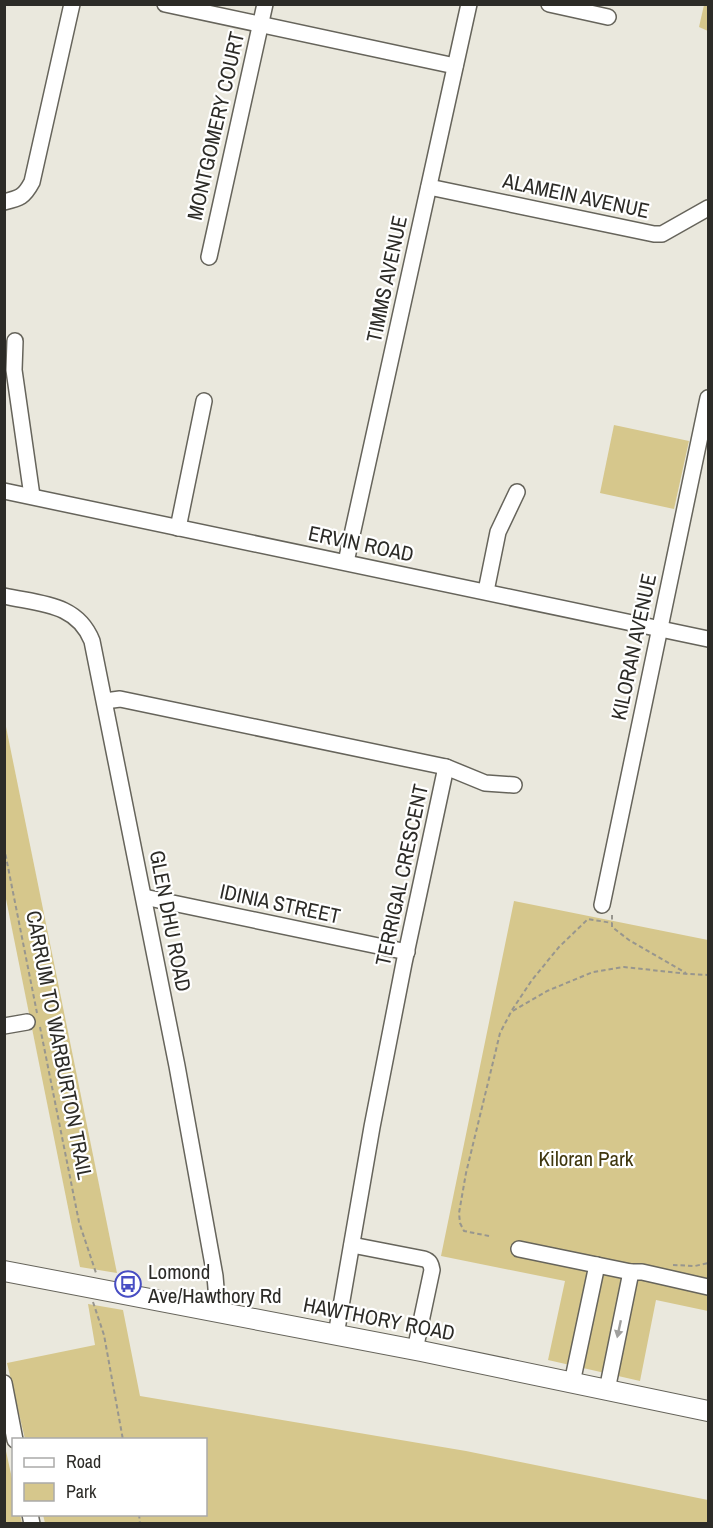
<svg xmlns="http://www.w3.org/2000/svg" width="713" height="1528" font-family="'Archivo Narrow',sans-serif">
<rect width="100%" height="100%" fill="#eae8dd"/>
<g fill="#d6c78c">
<path d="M704 5H708V31L699 27Z"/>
<path d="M614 425 689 441 674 509 600 493Z"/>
<path d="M4 717 117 1273 80 1267 5 894Z"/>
<path d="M514 901 708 940V1311L656 1300 640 1381 548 1360 565 1281 441 1256Z"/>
<path d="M88 1304 123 1310 140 1396 466 1451 708 1500V1523H45L43 1515 206 1514V1440L25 1439 7 1363 95 1345Z"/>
<path d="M4 1442 13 1483 14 1514 20 1515 22 1523H5Z"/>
</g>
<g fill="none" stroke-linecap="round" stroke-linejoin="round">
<g stroke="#66645b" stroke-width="18">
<g id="minor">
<path d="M165 4 455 66"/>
<path d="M549 4 608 17"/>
<path d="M429 187 654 234H662L708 208"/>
<path d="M4 202C20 198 24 197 32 182L72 4"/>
<path d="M209 257 265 4"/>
<path d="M15 341 14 370 32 496"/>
<path d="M4 491 708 639"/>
<path d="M178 528 204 401"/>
<path d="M346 562 469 4"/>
<path d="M486 591 498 532 517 492"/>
<path d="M4 596C40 604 77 603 92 641L177 1066 215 1276 218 1312"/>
<path d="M105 701 120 699 446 767 404 963 372 1127 336 1335"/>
<path d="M446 767 485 783 514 785"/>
<path d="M144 897 407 952"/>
<path d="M602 905 708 398"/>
<path d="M4 1026 27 1022"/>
<path d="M352 1245 424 1259C430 1261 431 1264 432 1270L415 1350"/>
<path d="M519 1249 631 1272H642L708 1287"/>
<path d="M4 1383 15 1440"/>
<path d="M572 1383 597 1265"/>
<path d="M607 1390 631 1272"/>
<path d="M30 1514 32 1524"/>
</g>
</g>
<g stroke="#66645b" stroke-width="22">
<path id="major" d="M4 1271 421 1351 708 1411"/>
</g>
<g stroke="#98968e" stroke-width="2" stroke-dasharray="4.5 3" stroke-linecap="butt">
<path d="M4 847 37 1013"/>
<path d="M612 915V927L629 940 686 973"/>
<path d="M512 1010 532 980 559 947 588 919 612 923"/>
<path d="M40 1027 79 1222 96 1273"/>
<path d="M489 1236 464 1231 460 1223 459 1213 466 1173 495 1054 500 1033 511 1012 547 991 593 972 624 967 688 974 708 975"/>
<path d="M673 1265 695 1266 708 1263"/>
<path d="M93 1302 104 1335 123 1440"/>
<path d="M139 1514 140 1524"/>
</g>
<use href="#minor" stroke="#fff" stroke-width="15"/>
<use href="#major" stroke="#fff" stroke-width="20"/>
</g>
<defs><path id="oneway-solid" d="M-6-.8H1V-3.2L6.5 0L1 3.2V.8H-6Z" transform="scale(1.5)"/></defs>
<use fill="#a0a09e" href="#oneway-solid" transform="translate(619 1329) rotate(102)"/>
<defs>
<g id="bus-ring" transform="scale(1.35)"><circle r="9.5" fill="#fff" stroke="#474dc3" stroke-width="1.5"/><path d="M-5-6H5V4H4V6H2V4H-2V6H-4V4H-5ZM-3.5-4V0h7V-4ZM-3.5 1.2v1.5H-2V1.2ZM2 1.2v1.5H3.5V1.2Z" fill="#474dc3"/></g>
</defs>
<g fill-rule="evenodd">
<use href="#bus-ring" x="128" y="1284"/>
</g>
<g text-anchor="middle" stroke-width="4.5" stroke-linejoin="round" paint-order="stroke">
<g font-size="21" fill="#2c2b27" stroke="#fff">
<text transform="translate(216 126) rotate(-77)" y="7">MONTGOMERY COURT</text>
<text transform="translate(576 196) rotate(12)" y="7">ALAMEIN AVENUE</text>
<text transform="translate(387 279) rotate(-78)" y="7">TIMMS AVENUE</text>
<text transform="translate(361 544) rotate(12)" y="7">ERVIN ROAD</text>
<text transform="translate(634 647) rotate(-78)" y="7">KILORAN AVENUE</text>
<text transform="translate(402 875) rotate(-78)" y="7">TERRIGAL CRESCENT</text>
<text transform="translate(280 904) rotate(12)" y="7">IDINIA STREET</text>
<text transform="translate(170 921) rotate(79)" y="7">GLEN DHU ROAD</text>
<text transform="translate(59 1045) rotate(79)" y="7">CARRUM TO WARBURTON TRAIL</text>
<text transform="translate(379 1319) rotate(11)" y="7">HAWTHORY ROAD</text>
</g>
<g font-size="21" fill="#3f360d" stroke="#fff">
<text x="586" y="1166">Kiloran Park</text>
</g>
<g font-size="21" fill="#2c2b27" stroke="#fff" text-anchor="start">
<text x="148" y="1279">Lomond<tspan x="148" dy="24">Ave/Hawthory Rd</tspan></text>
</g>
</g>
<rect width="713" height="1528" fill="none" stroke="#2c2b27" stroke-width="12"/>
<rect x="12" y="1438" width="195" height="78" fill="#ffffff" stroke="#abaaa9" stroke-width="1.5"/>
<rect x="24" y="1458" width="30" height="9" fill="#ffffff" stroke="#abaaa9" stroke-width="1.5"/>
<text x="66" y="1468" font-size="18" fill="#2c2b27">Road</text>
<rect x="24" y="1483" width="30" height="18" fill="#d6c78c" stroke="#abaaa9" stroke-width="1.5"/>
<text x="66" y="1498" font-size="18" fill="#2c2b27">Park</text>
</svg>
